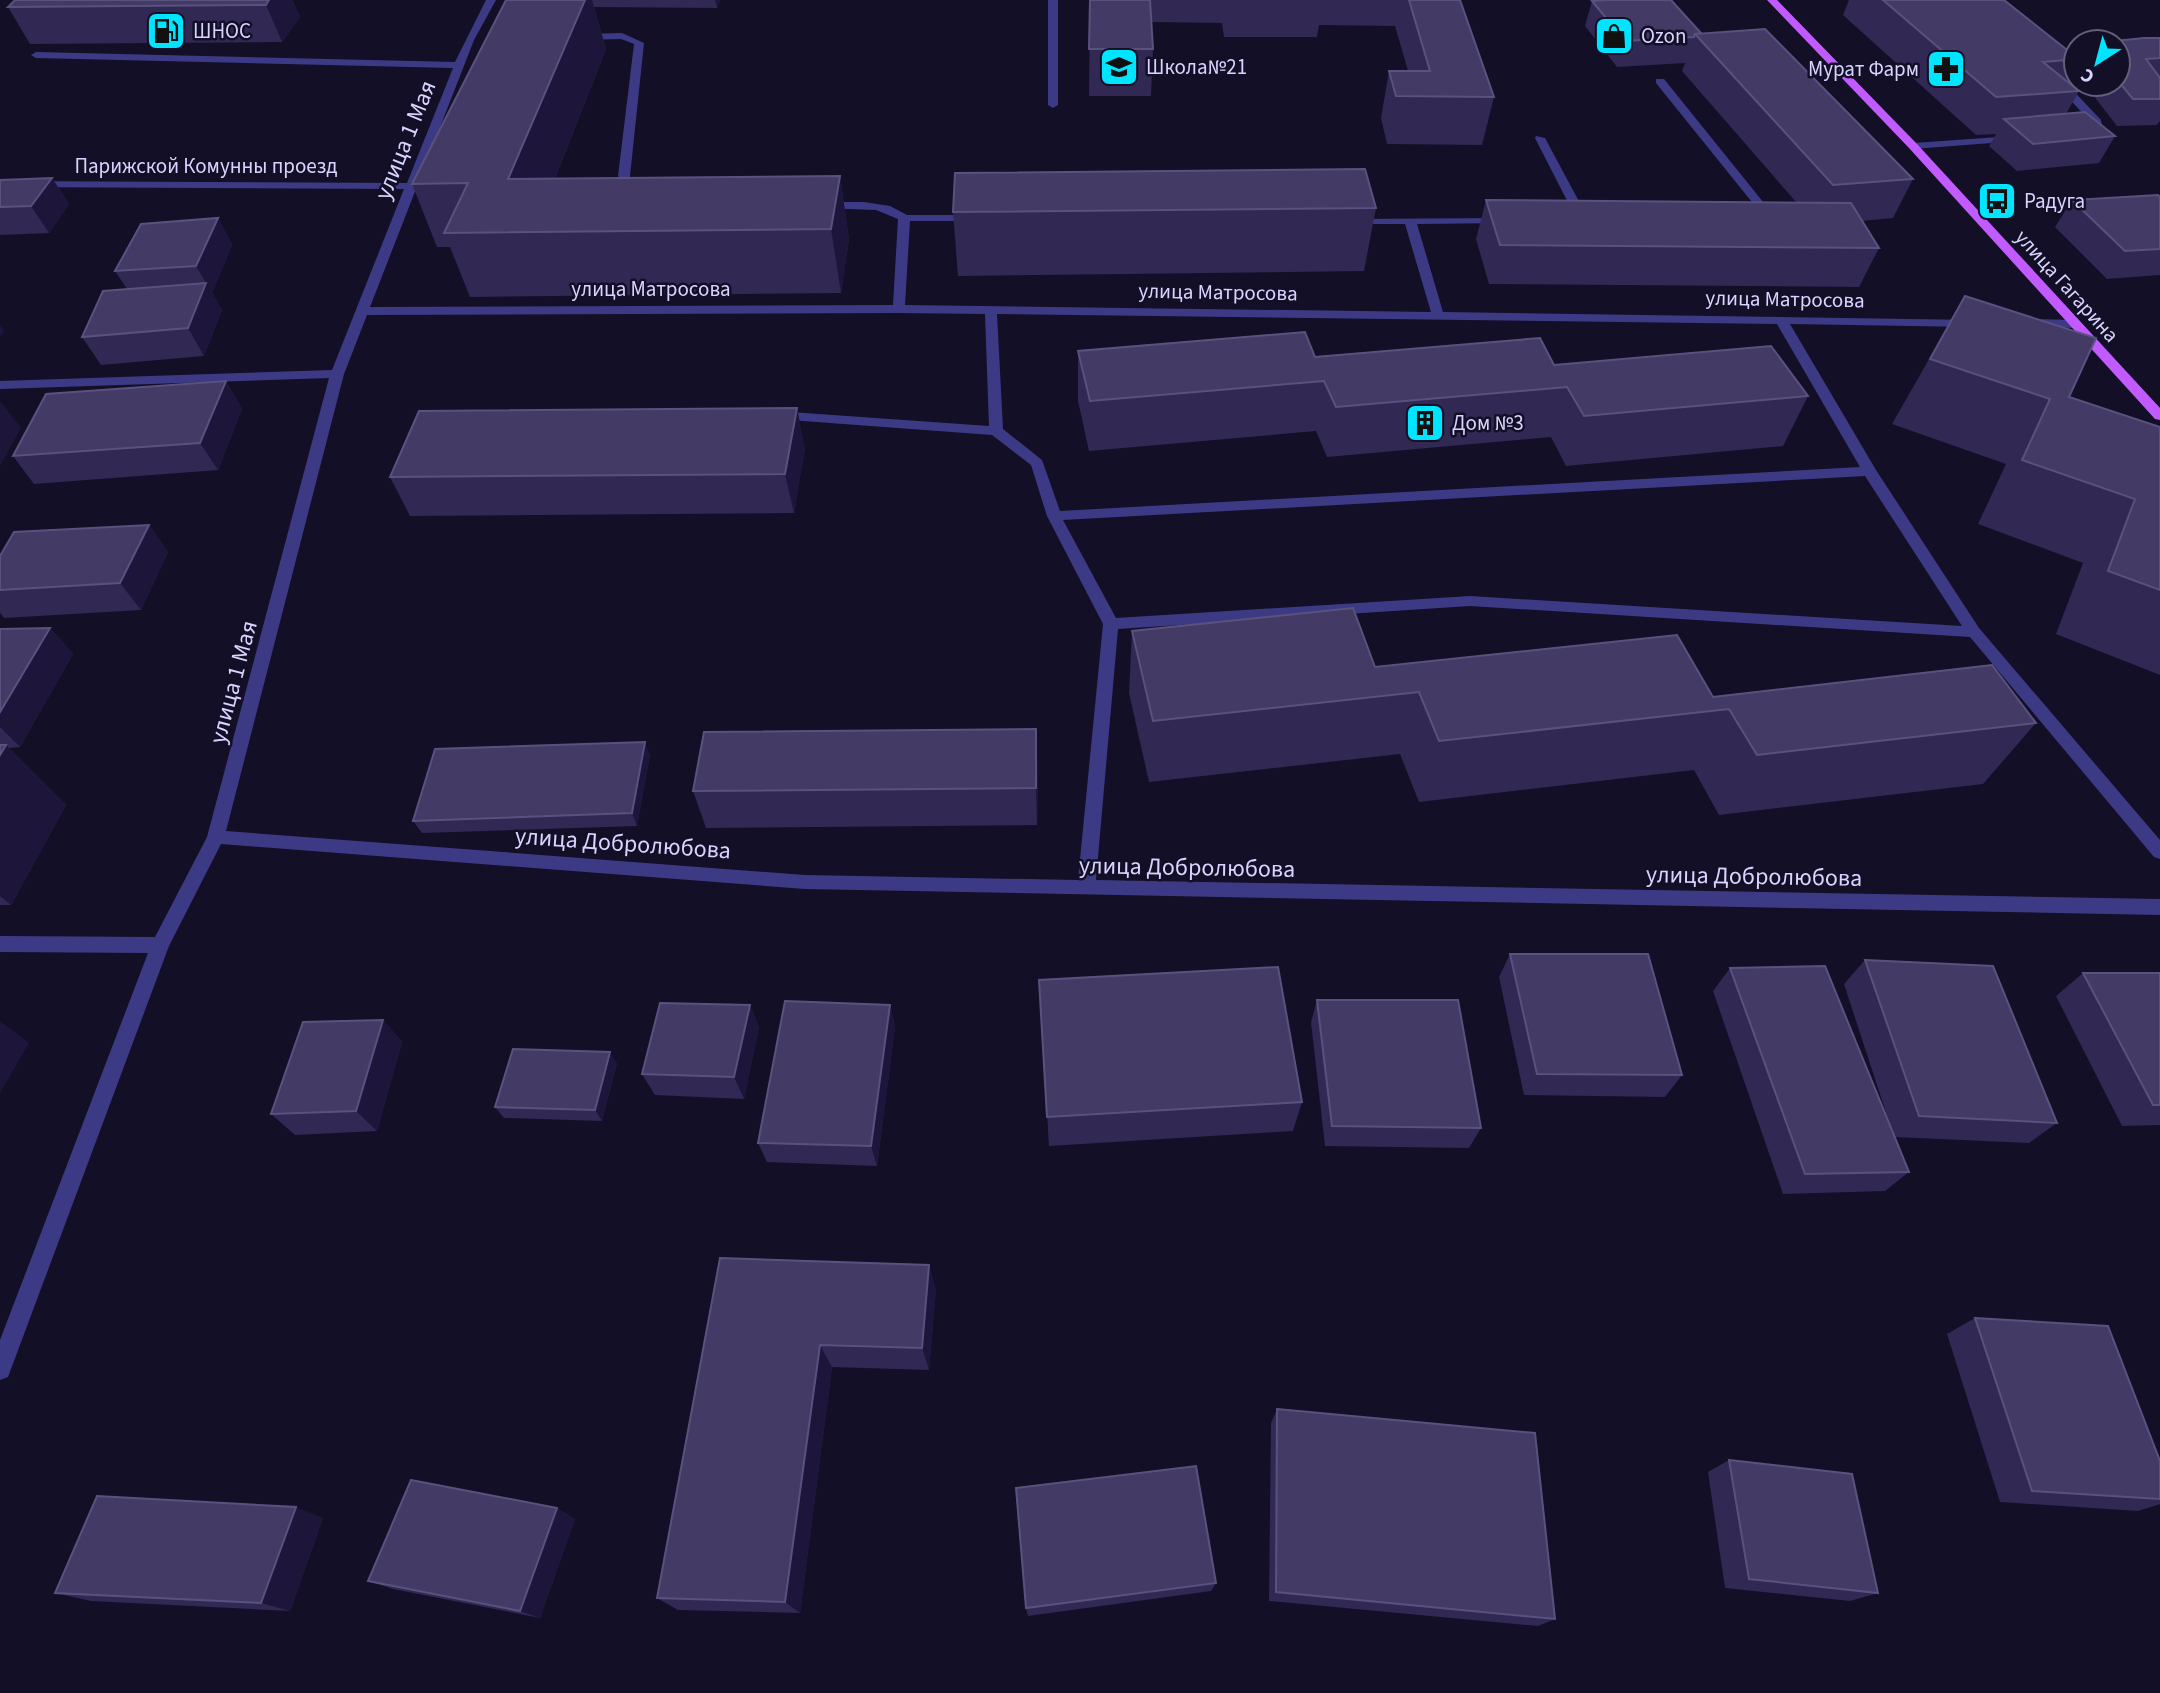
<svg xmlns="http://www.w3.org/2000/svg" width="2160" height="1693" font-family="'Source Sans 3',sans-serif">
<rect width="100%" height="100%" fill="#130f26"/>
<g fill="none" stroke-linecap="round" stroke-linejoin="round">
<g fill="#3d3a85" fill-rule="evenodd">
<path d="M486 0H496L474 40 370 307 893 305 898 219 876 210 820 208 814 205 820 202H864L890 206 907 215H977L983 218 977 221H910L905 305 1431 312 1405 224H1352L1348 223V219L1502 218 1506 219V223L1417 224 1443 312 1976 320V326L1972 327 1790 324 1876 470 1979 628 2160 840V859L2154 857 1970 637 1470 606 1118 629 1096 880 2160 899V915L805 889 221 844 169 946 11 1369 8 1377 0 1380V1340L148 953 0 952V936L155 937 207 837 329 378 0 389V381L332 370 404 189 0 187V181L407 183 453 68 36 58 31 55 36 52 455 62ZM899 313 985 314 989 426 776 411 769 415 776 419 992 435 1031 465 1047 516 1103 624 1078 880 805 875 226 831 344 374 367 315ZM997 314 1777 324 1860 467 1060 511 1042 460 1003 429ZM1865 476 1962 626 1470 596 1116 618 1063 520Z"/>
<path d="M1048 0H1058V105L1053 108 1048 105Z"/>
<path d="M622 33 644 43 630 176 638 189 648 193 642 196 630 193 618 176 634 44 621 39 581 40 576 37 581 34Z"/>
<path d="M1656 79H1664L1776 218V222H1768L1656 83Z"/>
<path d="M2056 81H2064L2101 120 2103 131 2080 135V131L2093 127 2092 123 2056 85Z"/>
<path d="M1536 136 1545 138 1590 222 1588 224 1578 222 1535 138Z"/>
<path d="M2014 136 2019 139 2018 141 1913 149 1908 146 1913 143Z"/>
<path d="M2028 319 2074 320 2080 324 2074 328 2024 326V320Z"/>
</g>
<path fill="#c25bff" fill-rule="evenodd" d="M1767 0H1777L1917 144 2160 408V420L2155 419 1909 148Z"/>
</g>
<g fill="#312854">
<path d="M292 0 300 17 282 42 30 44 8 7Z"/>
<path d="M506 0H720L717 8 594 7 606 49 555 179 840 176 849 239 841 293 470 297 450 247H437L412 184Z"/>
<path d="M1090 0H1460L1494 97 1482 145 1387 144 1381 118 1389 71H1408L1395 26 1319 25 1317 37H1224L1222 23 1151 22 1153 49 1151 96H1089Z"/>
<path d="M1849 0H2004L2076 57V64L2067 81 2079 91 2066 114 2115 136 2099 163 2017 171 1989 146 1996 134 1976 135 1843 15Z"/>
<path d="M1592 1 1701 33 1913 179 1893 218 1862 221 1879 248 1859 287 1489 284 1476 239 1486 200 1796 202 1682 71 1685 63 1617 67 1585 26Z"/>
<path d="M2160 38V121L2157 125 2117 126 2086 86V84H2118V42Z"/>
<path d="M52 178 69 204 49 233 0 235V180Z"/>
<path d="M2160 197V275L2107 279 2055 227 2072 200Z"/>
<path d="M1376 208 1364 271 958 276 953 212Z"/>
<path d="M218 218 232 245 212 293 222 310 204 356 101 365 82 337 127 289 115 271Z"/>
<path d="M1965 296 2069 397 2160 427V675L2056 634 2083 563 1978 524 2006 464 1892 424Z"/>
<path d="M1078 351 1554 365 1808 396 1783 446 1566 466 1551 437 1327 457 1316 431 1089 451 1078 401Z"/>
<path d="M226 381 242 409 218 470 34 484 13 456Z"/>
<path d="M805 448 794 513 410 516 390 477Z"/>
<path d="M149 525 168 552 141 610 4 618 0 613V556Z"/>
<path d="M50 628 73 654 20 747 9 748 66 805 11 905H0V629Z"/>
<path d="M1132 631 1375 667 1713 697 2036 723 1983 784 1719 815 1694 770 1419 802 1400 754 1149 782 1129 693Z"/>
<path d="M650 755 637 826 422 833 413 821Z"/>
<path d="M1038 766 1037 825 706 828 693 791Z"/>
<path d="M1510 954 1682 1075 1665 1097 1524 1095 1499 977Z"/>
<path d="M1865 960 2057 1123 2029 1143 1895 1137 1909 1172 1885 1191 1783 1194 1713 991 1730 968 1892 1131 1844 984Z"/>
<path d="M2083 973H2160V1125L2122 1126 2056 996Z"/>
<path d="M1039 980 1302 1102 1293 1131 1049 1146Z"/>
<path d="M1317 1000 1481 1128 1469 1148 1325 1146 1311 1022Z"/>
<path d="M750 1005 759 1027 744 1099 655 1095 642 1074Z"/>
<path d="M890 1005 895 1027 877 1166 767 1162 758 1143Z"/>
<path d="M383 1020 402 1042 377 1131 295 1135 271 1114Z"/>
<path d="M617 1063 602 1121 504 1118 495 1107Z"/>
<path d="M720 1258 936 1289 929 1370 832 1367 800 1613 678 1610 657 1598Z"/>
<path d="M1975 1318 2160 1461V1504L2138 1511 2000 1502 1947 1334Z"/>
<path d="M1277 1409 1555 1619 1538 1626 1269 1601 1271 1423Z"/>
<path d="M1729 1460 1878 1593 1850 1601 1725 1588 1708 1472Z"/>
<path d="M557 1508 575 1519 540 1618 393 1589 368 1581Z"/>
<path d="M323 1518 290 1611 91 1601 55 1593Z"/>
<path d="M1216 1583 1211 1591 1028 1616 1026 1608Z"/>
</g>
<g fill="#1d163a">
<path d="M269 0H292L300 17 282 42 266 5Z"/>
<path d="M585 0H592L606 49 534 232 508 179Z"/>
<path d="M715 0H720L717 8Z"/>
<path d="M840 176 849 239 841 293 831 229Z"/>
<path d="M52 178 69 204 49 233 31 206Z"/>
<path d="M218 218 232 245 212 293 222 310 204 356 188 328 206 283 196 266Z"/>
<path d="M0 325 4 331 0 337Z"/>
<path d="M226 381 242 409 218 470 200 443Z"/>
<path d="M0 401 21 428 0 466Z"/>
<path d="M797 408 805 448 794 513 785 474Z"/>
<path d="M149 525 168 552 141 610 120 583Z"/>
<path d="M50 628 73 654 20 747 0 727V712Z"/>
<path d="M1036 729 1038 766 1037 825 1036 788Z"/>
<path d="M645 742 650 755 637 826 632 813Z"/>
<path d="M6 745 66 805 11 905 0 896V755Z"/>
<path d="M750 1005 759 1027 744 1099 734 1077Z"/>
<path d="M890 1005 895 1027 877 1166 871 1146Z"/>
<path d="M383 1020 402 1042 377 1131 356 1111Z"/>
<path d="M0 1021 29 1043 0 1093Z"/>
<path d="M610 1052 617 1063 602 1121 595 1110Z"/>
<path d="M929 1265 936 1289 929 1370 922 1348Z"/>
<path d="M820 1345 832 1367 800 1613 785 1602Z"/>
<path d="M296 1507 323 1518 290 1611 261 1603Z"/>
<path d="M557 1508 575 1519 540 1618 520 1611Z"/>
</g>
<g fill="#433a66" stroke="#5a527e" stroke-width="2">
<path d="M15 0H269L266 5 8 7Z"/>
<path d="M506 0H585L508 179 840 176 831 229 444 233 468 183 412 184Z"/>
<path d="M1090 0H1150L1153 49H1089Z"/>
<path d="M1409 0H1460L1494 97 1396 96 1389 71H1430Z"/>
<path d="M1606 0H1671L1701 33 1695 34 1694 37 1625 41 1592 1Z"/>
<path d="M1883 0H2004L2076 57V59L2043 62 2079 91 1996 97Z"/>
<path d="M1765 29 1913 179 1833 185 1695 34Z"/>
<path d="M2144 38H2160V58L2146 59 2160 78V99H2133L2118 81V42H2104Z"/>
<path d="M2085 112 2115 136 2033 144 2004 119Z"/>
<path d="M1365 169 1376 208 953 212 955 173Z"/>
<path d="M52 178 31 206 0 207V180Z"/>
<path d="M2158 195 2160 197V249L2125 251 2072 200Z"/>
<path d="M1486 200 1851 203 1879 248 1500 245Z"/>
<path d="M218 218 196 266 115 271 141 224Z"/>
<path d="M206 283 188 328 82 337 103 291Z"/>
<path d="M1965 296 2096 338 2069 397 2160 427V590L2108 571 2135 499 2022 460 2050 399 1930 359Z"/>
<path d="M1305 332 1315 357 1540 338 1554 365 1771 346 1808 396 1584 416 1567 387 1336 407 1324 381 1090 401 1078 351Z"/>
<path d="M226 381 200 443 13 456 46 394Z"/>
<path d="M797 408 785 474 390 477 419 411Z"/>
<path d="M149 525 120 583 0 590V556L14 532Z"/>
<path d="M1353 608 1375 667 1677 635 1713 697 1992 665 2036 723 1757 755 1729 709 1439 741 1419 692 1153 721 1132 631Z"/>
<path d="M50 628 0 712V629Z"/>
<path d="M1036 729V788L693 791 704 732Z"/>
<path d="M645 742 632 813 413 821 435 749Z"/>
<path d="M0 745H6L0 755Z"/>
<path d="M1510 954H1648L1682 1075 1537 1074Z"/>
<path d="M1865 960 1993 966 2057 1123 1919 1116Z"/>
<path d="M1825 966 1909 1172 1805 1174 1730 968Z"/>
<path d="M1278 967 1302 1102 1047 1117 1039 980Z"/>
<path d="M2083 973H2160V1105H2153Z"/>
<path d="M1317 1000H1458L1481 1128 1332 1126Z"/>
<path d="M785 1001 890 1005 871 1146 758 1143Z"/>
<path d="M660 1003 750 1005 734 1077 642 1074Z"/>
<path d="M383 1020 356 1111 271 1114 303 1022Z"/>
<path d="M513 1049 610 1052 595 1110 495 1107Z"/>
<path d="M720 1258 929 1265 922 1348 820 1345 785 1602 657 1598Z"/>
<path d="M1975 1318 2108 1326 2160 1461V1499L2032 1491Z"/>
<path d="M1277 1409 1535 1433 1555 1619 1276 1592Z"/>
<path d="M1729 1460 1852 1474 1878 1593 1749 1579Z"/>
<path d="M1196 1466 1216 1583 1026 1608 1016 1488Z"/>
<path d="M411 1480 557 1508 520 1611 368 1581Z"/>
<path d="M97 1496 296 1507 261 1603 55 1593Z"/>
</g>
<defs>
<g id="fuel-square" transform="scale(2.0125)"><rect x="-9" y="-9" width="18" height="18" rx="4" fill="#00e5ff" stroke="#130f26"/><path d="M-5.5-6h7V0h2V4h1.3V-2.5L3-4.5l.8-.8L6-3V5H2.5V1h-1V6h-7ZM-4.2-4.7v3.2H.2V-4.7Z" fill="#111"/></g>
<g id="shop-square" transform="scale(2.0125)"><rect x="-9" y="-9" width="18" height="18" rx="4" fill="#00e5ff" stroke="#130f26"/><path d="M-5-2.5h2.3a2.7 3.5 0 0 1 5.4 0H5L5.5 6h-11ZM-1.5-2.5h3a1.5 2.3 0 0 0-3 0Z" fill="#111"/></g>
<g id="school-square" transform="scale(2.0125)"><rect x="-9" y="-9" width="18" height="18" rx="4" fill="#00e5ff" stroke="#130f26"/><path d="M0-5L7-2L0 1L-7-2ZM-4 1L0 2.5L4 1V4Q0 6-4 4Z" fill="#111"/></g>
<g id="pharmacy-square" transform="scale(2.0125)"><rect x="-9" y="-9" width="18" height="18" rx="4" fill="#00e5ff" stroke="#130f26"/><path d="M-2-6h4v4h4v4h-4v4h-4v-4h-4v-4h4Z" fill="#111"/></g>
<g id="bus-square" transform="scale(2.0125)"><rect x="-9" y="-9" width="18" height="18" rx="4" fill="#00e5ff" stroke="#130f26"/><path d="M-5-6H5V4H4V6H2V4H-2V6H-4V4H-5ZM-3.5-4V0h7V-4ZM-3.5 1.2v1.5H-2V1.2ZM2 1.2v1.5H3.5V1.2Z" fill="#111"/></g>
<g id="building-square" transform="scale(2.0125)"><rect x="-9" y="-9" width="18" height="18" rx="4" fill="#00e5ff" stroke="#130f26"/><path d="M-4-6H4V6H1V3H-1V6H-4ZM-2.5-4.3h1.7v1.8h-1.7ZM.8-4.3h1.7v1.8H.8ZM-2.5-1h1.7V.8h-1.7ZM.8-1h1.7V.8H.8Z" fill="#111"/></g>
</defs>
<g fill-rule="evenodd">
<use href="#fuel-square" x="166" y="31"/>
<use href="#shop-square" x="1614" y="36"/>
<use href="#school-square" x="1119" y="67"/>
<use href="#pharmacy-square" x="1946" y="69"/>
<use href="#bus-square" x="1997" y="201"/>
<use href="#building-square" x="1425" y="423"/>
</g>
<g text-anchor="middle" stroke-width="5" stroke-linejoin="round" paint-order="stroke">
<g font-size="21" fill="#d9d4ff" stroke="#130f26" text-anchor="start">
<text x="193" y="38">ШНОС</text>
<text x="1641" y="43">Ozon</text>
<text x="1146" y="74">Школа№21</text>
<text x="1919" y="76" text-anchor="end">Мурат Фарм</text>
<text x="2024" y="208">Радуга</text>
<text x="1452" y="430">Дом №3</text>
</g>
<g font-size="21" fill="#d9d4ff" stroke="#130f26">
<text x="206" y="173">Парижской Комунны проезд</text>
<text transform="translate(2067 286) rotate(48)" y="7">улица Гагарина</text>
<text x="651" y="296">улица Матросова</text>
<text transform="translate(1218 292) rotate(1)" y="7">улица Матросова</text>
<text transform="translate(1785 299) rotate(1)" y="7">улица Матросова</text>
</g>
<g font-size="24" fill="#d9d4ff" stroke="#130f26">
<text transform="translate(405 140) rotate(-68)" y="8">улица 1 Мая</text>
<text transform="translate(233 682) rotate(-75)" y="8">улица 1 Мая</text>
<text transform="translate(623 843) rotate(4)" y="8">улица Добролюбова</text>
<text transform="translate(1187 867) rotate(1)" y="8">улица Добролюбова</text>
<text transform="translate(1754 876) rotate(1)" y="8">улица Добролюбова</text>
</g>
</g>
<g transform="translate(2097 63) rotate(216)"><circle r="33" fill="#130f26" stroke="#625e7d" stroke-width="2"/>
<path d="M0-5L12 26L0 18L-12 26Z" fill="#00e5ff"/>
<text y="-10" font-size="19" font-weight="bold" text-anchor="middle" fill="#d9d4ff">С</text>
</g>
</svg>
